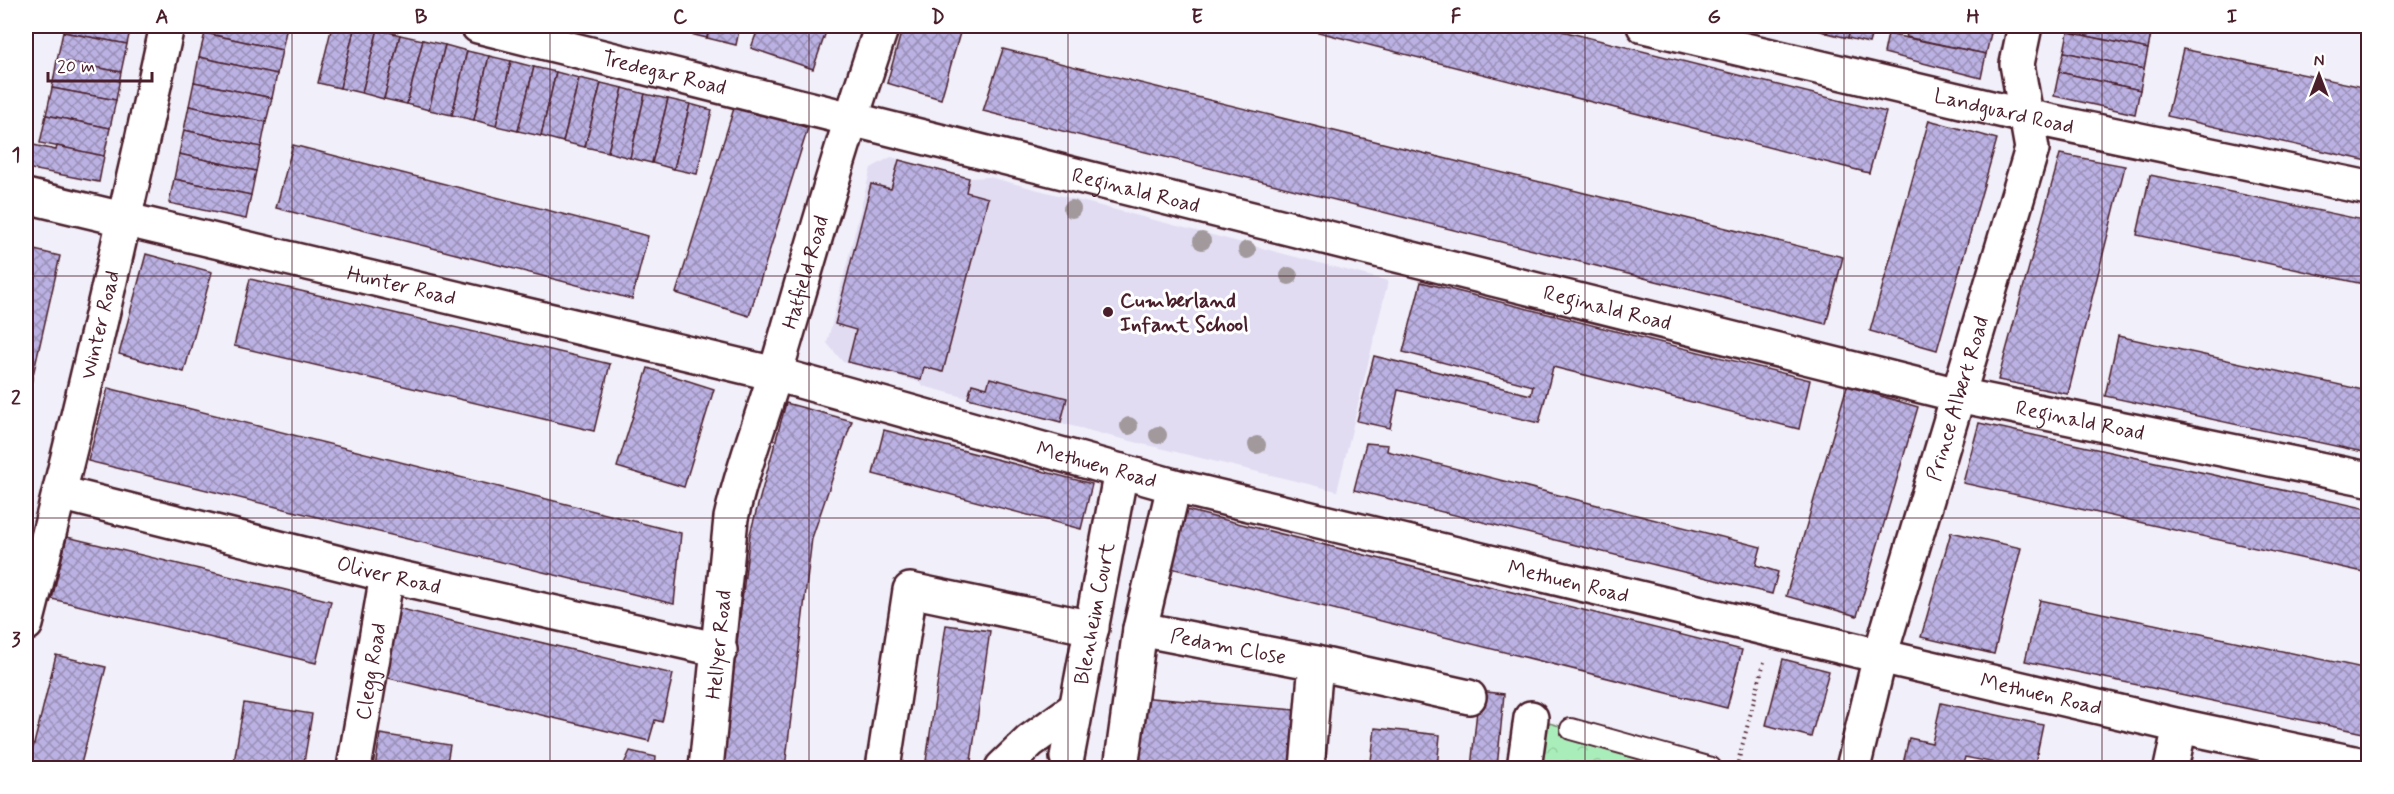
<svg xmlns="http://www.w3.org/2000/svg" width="2394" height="794" font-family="Mynerve,sans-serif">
<defs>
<pattern id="forest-crowns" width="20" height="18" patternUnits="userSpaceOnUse" patternTransform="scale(1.5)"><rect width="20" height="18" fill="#a9eeba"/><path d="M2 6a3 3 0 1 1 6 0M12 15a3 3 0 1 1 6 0" fill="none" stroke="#93cca0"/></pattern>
<pattern id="building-cross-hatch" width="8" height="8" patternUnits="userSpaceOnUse" patternTransform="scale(1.5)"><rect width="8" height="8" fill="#bbb1e2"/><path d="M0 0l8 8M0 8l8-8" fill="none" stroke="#9a8fb7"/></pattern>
</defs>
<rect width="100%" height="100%" fill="#f1eff9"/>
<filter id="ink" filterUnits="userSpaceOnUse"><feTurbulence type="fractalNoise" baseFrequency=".0167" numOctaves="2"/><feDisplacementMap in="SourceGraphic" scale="12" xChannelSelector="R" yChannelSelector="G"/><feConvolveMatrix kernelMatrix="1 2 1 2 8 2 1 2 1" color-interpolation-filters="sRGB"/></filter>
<g filter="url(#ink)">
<path fill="#e1dcf2" d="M891 157 971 178 989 177 1388 281 1337 491 1106 435 923 386 919 382 843 362 827 343 871 168Z"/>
<path fill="url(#forest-crowns)" stroke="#7a8672" stroke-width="1.5" d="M1531 718 1711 768H1524Z"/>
<g fill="url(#building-cross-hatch)" stroke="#4a1f2b" stroke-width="1.5">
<path d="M64 26H131L127 44 63 32Z"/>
<path d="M206 26H287L282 50 205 33Z"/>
<path d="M332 26H355L340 88 318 83Z"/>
<path d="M355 26 378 29 362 93 340 88Z"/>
<path d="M654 26H679L678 31Z"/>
<path d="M679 26H710L707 38 678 31Z"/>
<path d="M710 26H740L736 45 707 38Z"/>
<path d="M759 26H828L813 69 751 48Z"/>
<path d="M903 26H962L941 99 887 83Z"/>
<path d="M1295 26H1542L1886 112 1869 173Z"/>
<path d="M1806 26H1829L1827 33Z"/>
<path d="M1829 26H1851L1848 38 1827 33Z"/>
<path d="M1851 26H1874L1869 43 1848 38Z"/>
<path d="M1909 26H1952L1991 33 1986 54 1906 37Z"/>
<path d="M1952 26H1992L1991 33Z"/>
<path d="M2069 26H2137L2152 29 2148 49 2068 32Z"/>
<path d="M378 29 400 35 384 99 362 93Z"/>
<path d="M63 32 127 44 121 72 57 60Z"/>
<path d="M2068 32 2148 49 2144 69 2064 52Z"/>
<path d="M205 33 282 50 277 74 199 57Z"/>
<path d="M1888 34 1986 54 1981 78 1884 53Z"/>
<path d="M400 35 423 40 407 104 384 99Z"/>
<path d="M423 40 445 45 429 110 407 104Z"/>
<path d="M445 45 467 51 452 115 429 110Z"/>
<path d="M1003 49 1843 257 1826 324 983 111Z"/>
<path d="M2183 49 2368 88V161L2167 116Z"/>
<path d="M467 51 489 56 474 120 452 115Z"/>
<path d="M2064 52 2144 69 2140 90 2059 72Z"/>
<path d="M489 56 511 61 496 126 474 120Z"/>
<path d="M199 57 277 74 272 98 194 82Z"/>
<path d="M57 60 121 72 116 100 52 88Z"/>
<path d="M511 61 534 67 518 131 496 126Z"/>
<path d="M534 67 556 72 541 136 518 131Z"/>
<path d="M556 72 579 78 563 142 541 136Z"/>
<path d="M2059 72 2140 90 2135 114 2054 96Z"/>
<path d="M579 78 601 83 585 147 563 142Z"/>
<path d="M194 82 272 98 266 122 189 106Z"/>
<path d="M601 83 623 88 608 152 585 147Z"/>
<path d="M52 88 116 100 110 128 46 115Z"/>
<path d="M623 88 645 94 630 158 608 152Z"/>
<path d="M645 94 668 99 652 163 630 158Z"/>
<path d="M668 99 690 104 674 169 652 163Z"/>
<path d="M690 104 712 110 697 174 674 169Z"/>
<path d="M735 105 808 128 749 316 676 293Z"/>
<path d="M189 106 266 122 261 147 184 130Z"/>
<path d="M46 115 110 128 104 156 40 143Z"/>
<path d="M1929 120 1997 139 1937 350 1870 331Z"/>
<path d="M184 130 261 147 256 171 179 154Z"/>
<path d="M29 144 56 150 57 146 104 156 99 182 26 168Z"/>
<path d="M293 145 648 236 632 299 276 208Z"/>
<path d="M179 154 256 171 251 195 174 179Z"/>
<path d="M2060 154 2125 166 2068 394 1998 380Z"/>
<path d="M899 160 969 178 966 192 988 198 943 372 924 367 921 380 848 362 856 330 835 324 871 184 891 189Z"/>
<path d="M2150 175 2368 221V285L2137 235Z"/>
<path d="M174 179 251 195 246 219 169 203Z"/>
<path d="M26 248 60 256 26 406V279L28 268 26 267Z"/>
<path d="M146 254 212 272 184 372 119 354Z"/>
<path d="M250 279 610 364 594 431 234 346Z"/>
<path d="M1421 282 1810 380 1799 429 1553 367 1539 423 1398 390 1390 428 1357 421 1374 356 1531 395 1533 386 1403 352Z"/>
<path d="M2118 336 2368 391V453L2105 396Z"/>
<path d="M648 368 714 389 684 487 617 467Z"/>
<path d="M990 378 1067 398 1061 422 968 398 972 384 987 388Z"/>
<path d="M1847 386 1918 407 1857 616 1786 596Z"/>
<path d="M108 388 681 533 674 604 88 461Z"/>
<path d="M786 403 852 421 812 538 785 768H722L750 534Z"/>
<path d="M1979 423 2368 509V573L1963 483Z"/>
<path d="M884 430 1092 484 1081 529 873 474Z"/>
<path d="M1366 443 1388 445 1387 451 1761 547 1756 565 1778 572 1772 594 1354 490Z"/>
<path d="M1186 510 1742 650 1727 708 1171 568Z"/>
<path d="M1951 532 2021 548 1994 654 1921 637Z"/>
<path d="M67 537 331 601 316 663 52 599Z"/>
<path d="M2040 600 2368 669V734L2025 661Z"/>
<path d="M397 608 673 674 662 722 655 720 649 741 380 676Z"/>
<path d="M946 625 990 631 970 768H925Z"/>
<path d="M56 655 106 667 80 768H28Z"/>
<path d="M1783 659 1829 671 1811 737 1766 725Z"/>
<path d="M1479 691 1504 694 1497 768H1471Z"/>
<path d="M1139 697 1295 710 1290 768H1133Z"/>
<path d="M244 703 312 714 303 768H233Z"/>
<path d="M1941 703 2043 725 2034 768H2020L1965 757 1962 768H1902L1909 738 1932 743Z"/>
<path d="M1375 728 1440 735 1437 768H1357L1358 760 1371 761Z"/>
<path d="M380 734 450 745 446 768H375Z"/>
<path d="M630 751 656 757 655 768H622Z"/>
</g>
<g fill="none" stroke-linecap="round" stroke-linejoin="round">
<g stroke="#4a1f2b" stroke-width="24">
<path id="service" d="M1571 729 1711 768"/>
</g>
<g stroke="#4a1f2b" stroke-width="38">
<g id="minor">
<path id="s1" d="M478 26 1958 395 2368 479"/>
<path id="s2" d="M1644 26 2025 116 2368 188"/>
<path id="s3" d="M26 196 775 374 1174 486 1880 656 2180 726 2368 766"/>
<path id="s4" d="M60 493 387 575 720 650"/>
<path id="s5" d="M26 624C77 426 124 226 167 26"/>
<path id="s6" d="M1140 629 1316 663 1469 697"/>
<path id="s7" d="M1067 757 1121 471"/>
<path id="s8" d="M354 768 387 575"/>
<path id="s9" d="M706 768 731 518C743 465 764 414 779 361 812 249 844 136 882 26"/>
<path d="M883 768 910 590 1092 628"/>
<path d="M1002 768 1030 741 1076 708"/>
<path d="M1121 768 1140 629 1174 486"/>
<path d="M1307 768 1316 663"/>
<path d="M1524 768 1531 718"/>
<path id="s10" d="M1853 768 1880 656 2032 149 2017 64 2025 26"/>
<path d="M2171 768 2180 726"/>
</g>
</g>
<path stroke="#4a1f2b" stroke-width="4" stroke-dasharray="1.5 4.5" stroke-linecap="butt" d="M1738 762 1764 662"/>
<use href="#service" stroke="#fff" stroke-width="20"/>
<use href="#minor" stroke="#fff" stroke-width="33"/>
</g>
<g fill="#a2999c">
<circle cx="1072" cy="209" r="9"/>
<circle cx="1202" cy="241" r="9"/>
<circle cx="1247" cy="250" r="9"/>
<circle cx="1289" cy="276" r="9"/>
<circle cx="1129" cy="426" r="9"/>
<circle cx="1158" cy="435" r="9"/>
<circle cx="1257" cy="445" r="9"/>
</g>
</g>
<path fill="none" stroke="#4a1f2b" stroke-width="1.5" stroke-opacity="0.55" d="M292 26V768M550 26V768M809 26V768M1068 26V768M1326 26V768M1585 26V768M1844 26V768M2102 26V768M26 276H2368M26 518H2368"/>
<circle fill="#4a1f2b" stroke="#fff" stroke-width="2" cx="1108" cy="312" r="6"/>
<g text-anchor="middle" stroke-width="6" stroke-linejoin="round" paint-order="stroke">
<g font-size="21" fill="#4a1f2b" stroke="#fff">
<text dy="7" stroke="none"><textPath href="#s1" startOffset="192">Tredegar Road</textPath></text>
<text dy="7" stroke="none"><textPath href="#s2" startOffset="370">Landguard Road</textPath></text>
<text dy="7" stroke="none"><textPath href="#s1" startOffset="678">Reginald Road</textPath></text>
<text dy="7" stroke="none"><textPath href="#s9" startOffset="508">Hatfield Road</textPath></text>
<text dy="7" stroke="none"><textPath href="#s3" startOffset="386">Hunter Road</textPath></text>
<text dy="7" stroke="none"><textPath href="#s1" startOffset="1164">Reginald Road</textPath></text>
<text dy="7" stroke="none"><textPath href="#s5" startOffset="308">Winter Road</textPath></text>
<text dy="7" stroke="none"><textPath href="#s10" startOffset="384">Prince Albert Road</textPath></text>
<text dy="7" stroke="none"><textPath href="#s1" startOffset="1650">Reginald Road</textPath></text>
<text dy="7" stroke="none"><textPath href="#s3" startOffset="1104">Methuen Road</textPath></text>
<text dy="7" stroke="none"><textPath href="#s4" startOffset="339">Oliver Road</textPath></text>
<text dy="7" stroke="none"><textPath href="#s3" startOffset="1590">Methuen Road</textPath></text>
<text dy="7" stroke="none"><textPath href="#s7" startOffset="146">Blenheim Court</textPath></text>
<text dy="7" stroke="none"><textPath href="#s9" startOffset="124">Hellyer Road</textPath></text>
<text dy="7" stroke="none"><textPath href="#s6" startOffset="90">Pedam Close</textPath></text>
<text dy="7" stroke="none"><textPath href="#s8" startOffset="98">Clegg Road</textPath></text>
<text dy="7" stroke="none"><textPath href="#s3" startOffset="2076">Methuen Road</textPath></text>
</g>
<g font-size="21" font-weight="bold" fill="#4a1f2b" stroke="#fff" text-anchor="start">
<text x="1120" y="307">Cumberland<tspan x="1120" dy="24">Infant School</tspan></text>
</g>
</g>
<rect width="2394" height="794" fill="none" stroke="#fff" stroke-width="66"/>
<g transform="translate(2319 75)" stroke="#ffffff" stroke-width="4.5" paint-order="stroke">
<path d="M0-4.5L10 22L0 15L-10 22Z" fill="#4a1f2b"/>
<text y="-9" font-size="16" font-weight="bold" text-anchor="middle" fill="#4a1f2b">N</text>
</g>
<path d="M48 72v9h104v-9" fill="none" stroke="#4a1f2b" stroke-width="3"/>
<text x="57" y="72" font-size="18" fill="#4a1f2b" stroke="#ffffff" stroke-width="4.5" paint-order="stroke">20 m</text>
<rect x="33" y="33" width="2328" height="728" fill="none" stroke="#4a1f2b" stroke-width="2"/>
<g font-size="20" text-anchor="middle" font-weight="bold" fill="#4a1f2b">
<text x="162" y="23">A</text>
<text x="421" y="23">B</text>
<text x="680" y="23">C</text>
<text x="938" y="23">D</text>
<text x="1197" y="23">E</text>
<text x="1456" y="23">F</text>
<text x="1714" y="23">G</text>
<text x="1973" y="23">H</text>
<text x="2232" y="23">I</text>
<text x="16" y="161">1</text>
<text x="16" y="404">2</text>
<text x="16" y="646">3</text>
</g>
</svg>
